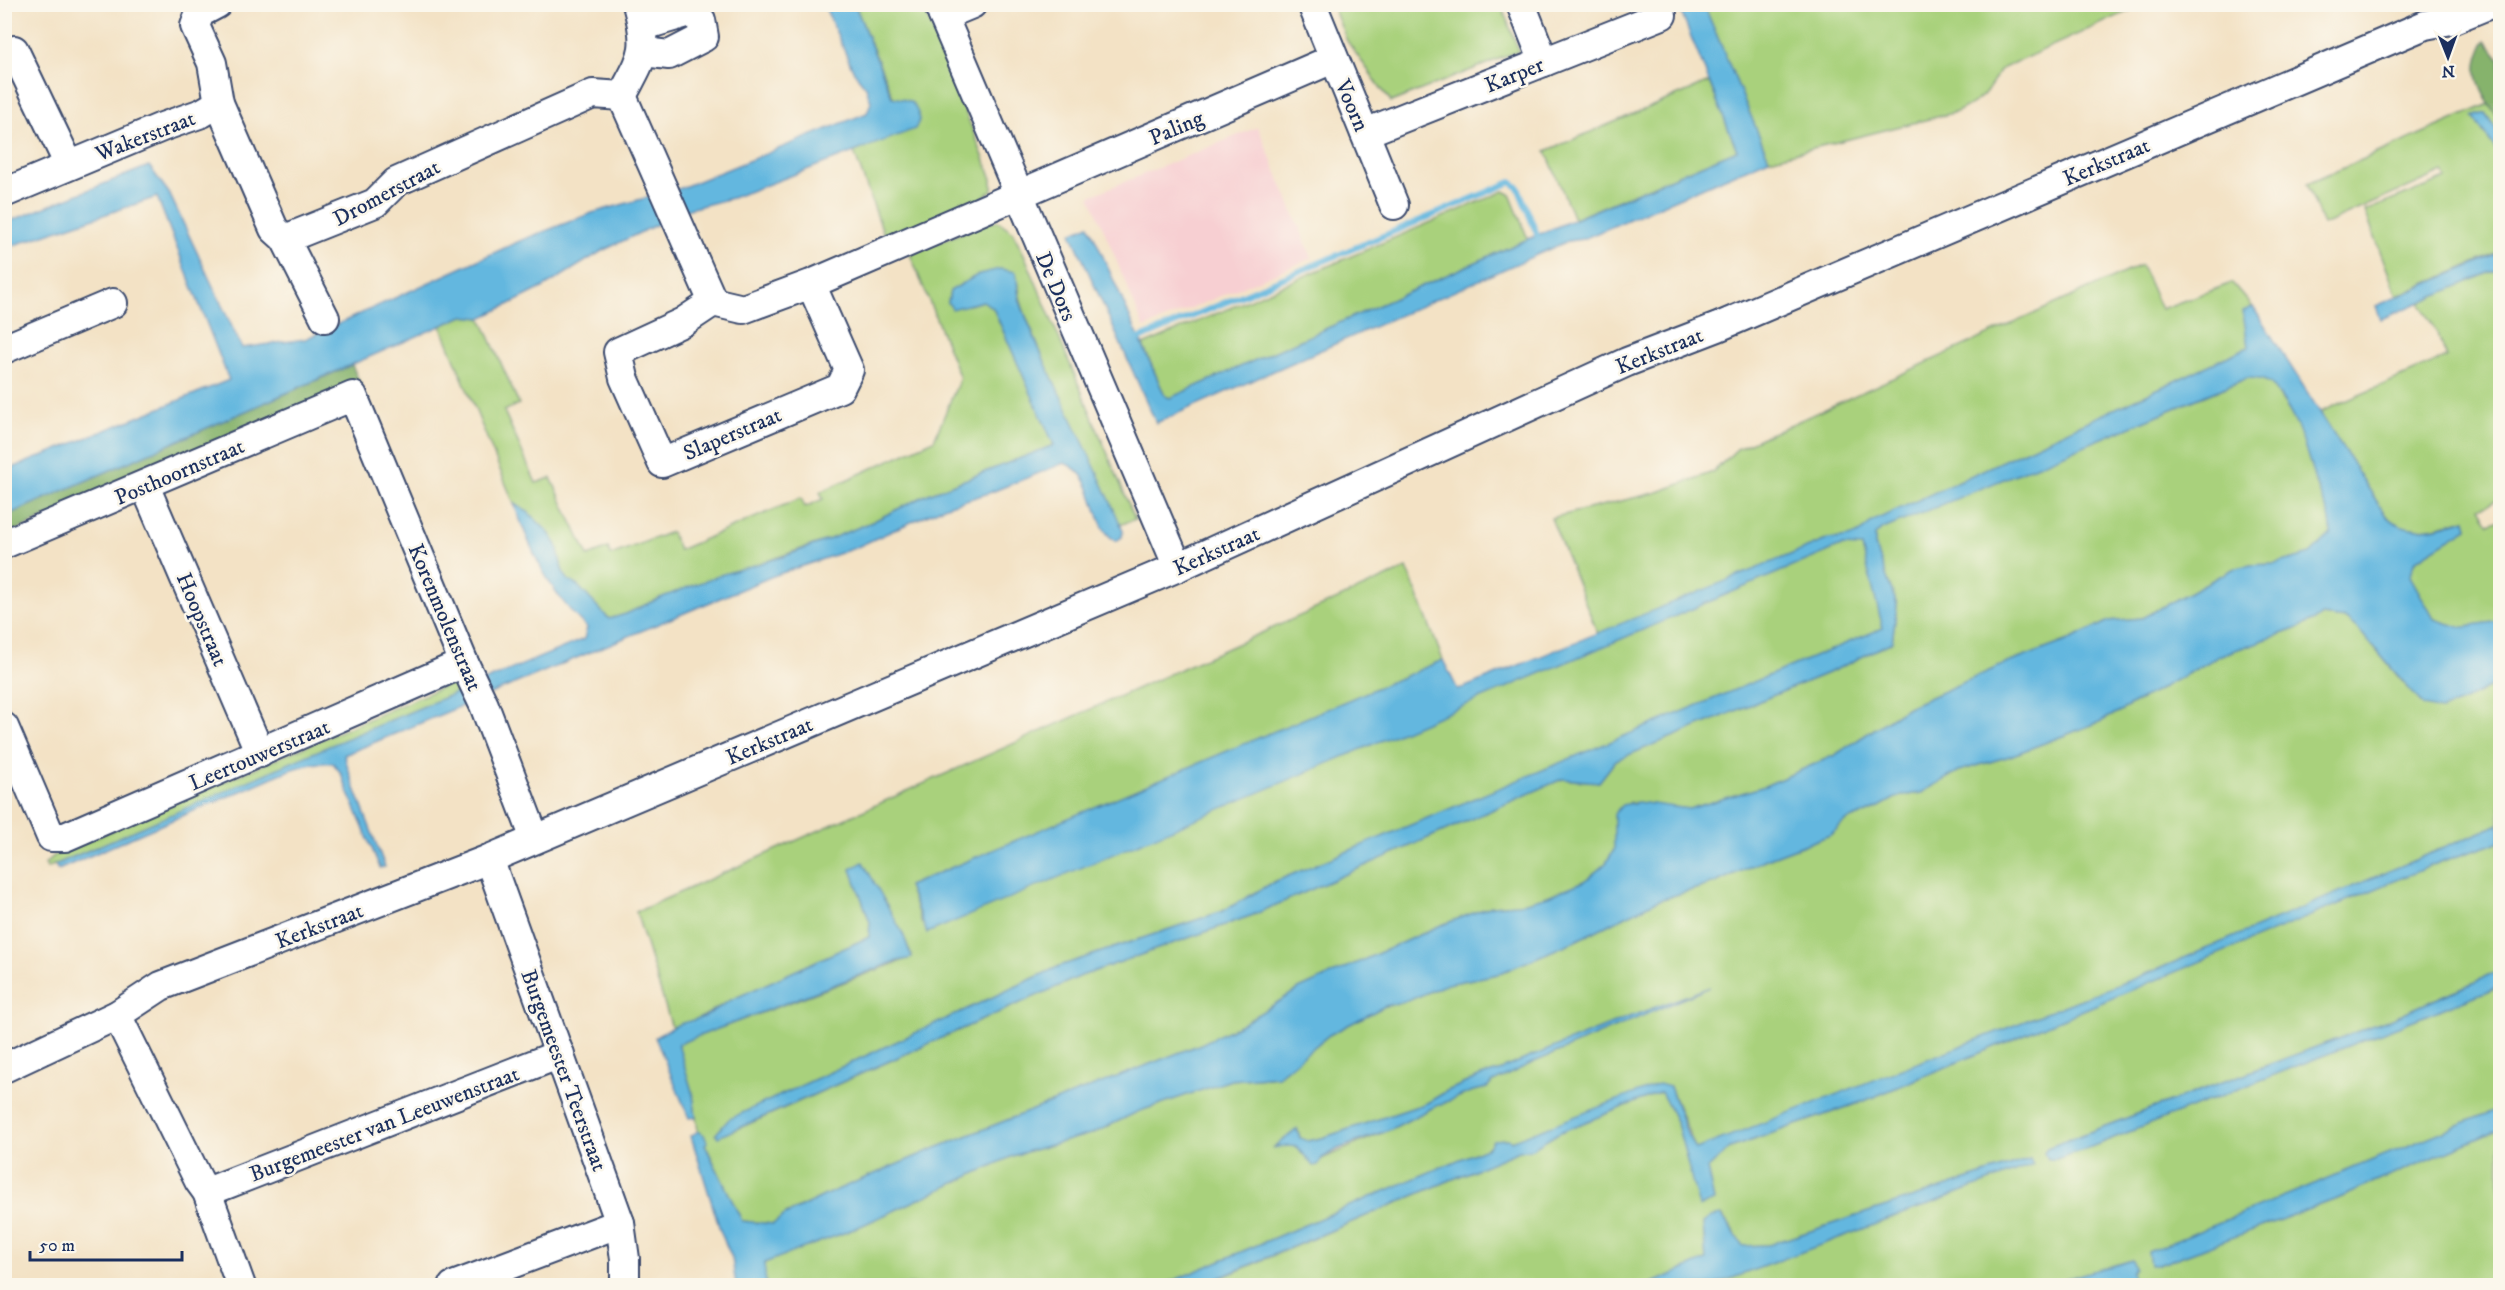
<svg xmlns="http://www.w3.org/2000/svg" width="2505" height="1290" font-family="'IM FELL DW Pica',serif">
<rect width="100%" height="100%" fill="#fbf7ec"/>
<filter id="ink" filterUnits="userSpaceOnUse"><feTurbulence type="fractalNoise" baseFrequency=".0167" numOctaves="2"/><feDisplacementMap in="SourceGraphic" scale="12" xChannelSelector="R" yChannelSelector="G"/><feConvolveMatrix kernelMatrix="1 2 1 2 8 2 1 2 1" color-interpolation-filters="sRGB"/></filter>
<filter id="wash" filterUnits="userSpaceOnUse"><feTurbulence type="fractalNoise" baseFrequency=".008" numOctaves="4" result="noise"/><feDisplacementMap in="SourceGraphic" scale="24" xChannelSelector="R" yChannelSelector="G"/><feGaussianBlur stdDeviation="1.35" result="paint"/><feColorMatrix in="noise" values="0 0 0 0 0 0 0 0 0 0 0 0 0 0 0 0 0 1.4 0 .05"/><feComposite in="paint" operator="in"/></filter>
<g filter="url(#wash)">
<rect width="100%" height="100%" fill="#f3e2c5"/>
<path fill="#f7cfd2" d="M1258 127 1312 258 1144 328 1090 196Z"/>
<g fill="#a9d17c" stroke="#62806d" stroke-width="1.5" fill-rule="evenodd">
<path d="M855 5H923L992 179V190L973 205 886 240 854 152 879 142 893 97Z"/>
<path d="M1332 5H1501L1519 51 1391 102 1347 41Z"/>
<path d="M1704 5H2142L1999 70C1989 94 1980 100 1957 112L1769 159Z"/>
<path d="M1709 82 1737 150 1574 219 1546 151Z"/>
<path d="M2489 104 2500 120V135L2485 113 2473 117 2500 155V252L2397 296 2365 211 2446 179 2443 172 2323 225 2307 184Z"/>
<path d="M1504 191 1510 194 1528 239 1170 398 1165 396 1143 345Z"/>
<path d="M998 221 1012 231 1024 254 1135 519 1120 525C1095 462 1061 404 1036 341 1029 322 1019 305 1019 284L979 274 950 291 948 302 970 305 983 301 993 308 1054 445 926 495 872 522 830 539 660 598 626 614 609 619 578 586 568 580 562 570 557 545 548 532 528 512 514 504 441 326 463 316 481 318 519 404 504 411 536 483 551 478 588 556 608 548 611 555 671 532 679 550 801 498 805 507 823 499 820 492 934 440 960 378 910 254 988 222Z"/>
<path d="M2141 265 2161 309 2232 283 2253 307 2244 311 2248 347 1873 521C1858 537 1850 538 1829 539L1598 634 1551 518 1658 492 1713 472 1737 449Z"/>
<path d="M2500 268V499L2480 508 2489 524 2500 520V621L2459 627 2434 619 2410 576 2416 560 2468 528 2466 519C2438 525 2411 539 2386 516L2320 412 2447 357 2438 335 2420 302Z"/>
<path d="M2248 378H2258L2271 383 2299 425 2319 492 2329 510 2332 523 2331 534 2311 554 2276 564 2251 565 2233 569 2142 618 2109 621 2072 639 2005 664 1908 707 1835 755 1765 786 1689 809 1630 802 1614 823 1616 841 1614 850 1606 863 1585 881 1548 896 1519 904 1492 906 1439 926 1299 989 1244 1023 1201 1044 936 1148 832 1192 786 1214 773 1224 742 1221 705 1144 704 1135 698 1131 693 1095 677 1044 912 957 903 934 863 863 851 869 870 922 869 937 729 1001 702 1017 672 1028 636 912 1407 568 1443 660 908 886 922 924 1841 546H1862L1884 628 1274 882 1223 911 1060 966 729 1119 716 1134 733 1131 1081 976 1253 915 1562 779 1599 782 1616 760 1835 670 1892 642 1897 605 1875 545V536L1881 529Z"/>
<path d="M2322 616 2346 619 2359 630 2407 687 2466 700 2500 681V824L2156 970 1696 1150 1670 1087 1511 1141 1508 1139 1493 1140 1489 1147 1163 1285H766L763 1264 771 1260 854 1229 1015 1155 1094 1133 1137 1112 1231 1080 1278 1076 1329 1035 1385 1006 1410 1000 1447 984 1498 974 1575 941 1659 900 1715 883 1764 860 1830 835 1847 820 1872 811 1899 796 1921 793 1959 771 2010 756 2102 721 2221 655 2298 628ZM1695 993 1532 1063 1493 1082 1487 1088 1473 1091 1436 1106 1391 1129 1322 1159 1302 1153C1296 1141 1286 1146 1274 1147L1298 1130 1300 1138 1308 1141 1322 1138 1427 1103 1447 1091 1481 1076 1502 1070 1506 1067 1629 1017Z"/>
<path d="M456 681 468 688 47 868 45 864 55 855Z"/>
<path d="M2500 842V971L2388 1020 2047 1148 2044 1152 2056 1159 2083 1150 2500 986V1108L2148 1252 2158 1265 2334 1200 2500 1129V1285H2135L2130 1272 2132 1260C2106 1269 2078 1272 2054 1285H1714L2032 1165 2030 1159 1768 1245 1743 1246 1722 1215 1703 1223 1706 1260 1648 1285 1202 1286 1519 1151 1532 1149 1560 1132 1661 1092 1677 1123 1681 1138 1714 1200 1707 1169 1730 1148 1864 1101 2440 862Z"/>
</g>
<g fill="#86b36c" stroke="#507165" stroke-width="1.5">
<path d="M2486 41 2500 59V120C2482 94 2466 72 2486 41Z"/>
<path d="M352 365 361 385 5 535V516Z"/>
</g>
<g fill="#63b7df" stroke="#3f739e" stroke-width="1.5">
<path d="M824 5H855L892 97C912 101 914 100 920 119L915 129 732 198 689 209 602 251 544 287 506 306 481 318 463 316 5 516V471L229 380 157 197 5 248V223L149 166 169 193 242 348 305 339 522 240 592 213 681 188 867 113 871 102 866 87 854 72Z"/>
<path d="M1678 5H1704L1769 159 1583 239 1568 241 1156 423 1071 233 1089 225 1165 396 1170 398 1528 239 1737 150Z"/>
<path d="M2485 113 2500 135V155L2473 117Z"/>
<path d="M2500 253V268L2381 319 2376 306Z"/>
<path d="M1000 269 1016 272C1018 282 1017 294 1021 304 1050 382 1092 454 1123 531L1122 537 1116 541C1090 528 1100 475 1064 463L989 493 946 506 855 548 773 576 344 755 353 783 385 867 380 868 340 772 333 763C302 760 270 779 241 791 180 816 119 843 58 870L55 865 322 749 584 639 587 628C548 591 532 553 514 504L528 512 548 532 557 545 562 570 568 580 578 586 609 619 626 614 660 598 720 575 785 556 830 539 872 522 926 495 1054 445 993 308 983 301 952 309 948 302 950 291 979 274Z"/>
<path d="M2253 307 2386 516C2410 538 2439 527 2466 519L2468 528 2416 560 2410 576 2434 619 2459 627 2500 621V681L2466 700 2441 710 2424 706 2359 630 2346 619 2322 616 2298 628 2221 655 2102 721 2010 756 1959 771 1921 793 1899 796 1872 811 1847 820 1830 835 1764 860 1715 883 1659 900 1575 941 1498 974 1447 984 1410 1000 1385 1006 1329 1035 1278 1076 1231 1080 1137 1112 1094 1133 1015 1155 854 1229 764 1263 766 1285H736L732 1258 721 1233 691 1136 698 1131 704 1135 707 1142 705 1145 742 1221 773 1224 785 1215 832 1192 936 1148 1201 1044 1244 1023 1299 989 1439 926 1492 906 1519 904 1548 896 1585 881 1606 863 1614 850V814L1622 805 1638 802 1689 809 1765 786 1835 755 1908 707 2005 664 2072 639 2109 621 2142 618 2233 569 2251 565 2276 564 2310 554 2331 534C2332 516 2325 507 2319 491 2306 456 2302 424 2278 393 2276 390 2273 385 2270 383 2263 379 2255 378 2247 378L1881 530 1875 536V545L1897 605 1892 642 1835 670 1616 760 1599 782 1562 779 1253 915 1081 976 718 1137 716 1134 729 1119 1060 966 1223 911 1274 882 1883 628 1862 547 1841 546 927 933 908 886 1443 660 1458 690 1829 539C1850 538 1858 537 1873 521L2248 347 2243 311Z"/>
<path d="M2500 824V842L2440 862 1864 1101 1730 1148 1707 1169 1714 1201 1699 1207 1677 1123 1661 1092 1560 1132 1532 1149 1519 1151 1202 1285H1163L1489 1147 1493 1140 1508 1139 1511 1141 1659 1084 1670 1087 1688 1136 1696 1149 2156 970Z"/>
<path d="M863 862 903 934 912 958 894 962 678 1044 693 1095 696 1117 689 1118 655 1037 679 1024 704 1017 729 1001 869 937 870 922 851 869Z"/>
<path d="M2500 971V986L2083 1150 2056 1159H2048L2044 1152 2047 1148 2388 1020Z"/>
<path d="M1710 987 1532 1063 1493 1082 1487 1088 1473 1091 1436 1106 1391 1129 1338 1149 1322 1158 1318 1165 1313 1166C1296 1146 1301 1143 1273 1148L1297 1129 1300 1138 1308 1141 1322 1138 1427 1103 1447 1091 1481 1076 1502 1070 1506 1067 1629 1017Z"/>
<path d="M2500 1108V1129L2334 1200 2158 1265H2150L2148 1252Z"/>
<path d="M2030 1159 2033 1165 1714 1285H1648L1706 1260 1703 1223 1711 1217 1721 1215 1743 1246 1768 1245Z"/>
<path d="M2132 1260 2135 1268 2131 1272 2135 1285H2054C2078 1272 2106 1269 2132 1260Z"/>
</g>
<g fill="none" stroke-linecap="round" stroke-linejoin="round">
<path stroke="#63b7df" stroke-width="6" d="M1134 341 1511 182 1518 187 1540 242"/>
</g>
</g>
<g filter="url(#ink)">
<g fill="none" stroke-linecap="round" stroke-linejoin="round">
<g stroke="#3b4a6d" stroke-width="32">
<g id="minor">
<path d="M217 4 200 13 195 26 212 63 219 103 274 229 285 239 325 318"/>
<path d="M938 4 1178 567"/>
<path d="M1312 4 1394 205"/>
<path d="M1521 4 1544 62"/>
<path d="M943 16 972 4"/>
<path d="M643 26 693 11 701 20 704 37 669 55 644 52"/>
<path d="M4 53 14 50 69 165"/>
<path d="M622 96 713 302"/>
<path d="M1365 133 1662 15"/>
<path d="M4 193 162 127 202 113 219 103"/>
<path d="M285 239 375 203 396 182 593 94 622 96C643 56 650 51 637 4"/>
<path d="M811 284 849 370 840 388 662 463 624 378 618 352 683 322 713 302 743 309 811 284 1333 59"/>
<path d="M4 349 113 303"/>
<path d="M145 486 260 753"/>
<path d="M4 544 353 396 464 663 484 705 535 839"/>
<path d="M4 727 51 837H65L464 663"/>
<path d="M489 859 620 1223 625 1259V1286"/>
<path d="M117 1015 199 1181 207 1192 241 1286"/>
<path d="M4 1068 117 1015 161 986 489 859 1178 567 1627 362 1718 327 2425 25 2451 20 2490 4"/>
<path d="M207 1192 560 1054"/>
<path d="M453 1286 620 1223"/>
</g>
</g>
<use href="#minor" stroke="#fff" stroke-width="28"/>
</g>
</g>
<g text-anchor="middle" stroke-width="5" stroke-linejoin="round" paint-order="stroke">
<g font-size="22" fill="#1b2f5e" stroke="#fbf7ec">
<text transform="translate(1514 74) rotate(-22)" y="8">Karper</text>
<text transform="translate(1353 105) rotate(67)" y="8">Voorn</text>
<text transform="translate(1176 127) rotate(-23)" y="8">Paling</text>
<text transform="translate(145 135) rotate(-21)" y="8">Wakerstraat</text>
<text transform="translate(2106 161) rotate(-23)" y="8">Kerkstraat</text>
<text transform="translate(386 192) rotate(-28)" y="8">Dromerstraat</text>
<text transform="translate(1057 286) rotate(67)" y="8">De Dors</text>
<text transform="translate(1659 350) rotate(-22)" y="8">Kerkstraat</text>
<text transform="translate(732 433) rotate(-23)" y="8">Slaperstraat</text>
<text transform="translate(179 471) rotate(-23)" y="8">Posthoornstraat</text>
<text transform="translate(1216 550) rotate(-24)" y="8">Kerkstraat</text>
<text transform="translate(446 617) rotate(67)" y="8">Korenmolenstraat</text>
<text transform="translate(203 619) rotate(67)" y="8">Hoopstraat</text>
<text transform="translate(769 740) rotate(-23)" y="8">Kerkstraat</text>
<text transform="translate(259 754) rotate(-23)" y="8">Leertouwerstraat</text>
<text transform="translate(319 925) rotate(-21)" y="8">Kerkstraat</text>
<text transform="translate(565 1070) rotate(70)" y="8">Burgemeester Teerstraat</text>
<text transform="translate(384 1123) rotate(-21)" y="8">Burgemeester van Leeuwenstraat</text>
</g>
</g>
<rect width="2505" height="1290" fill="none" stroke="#fbf7ec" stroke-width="24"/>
<g transform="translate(2448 57) rotate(179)" stroke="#fbf7ec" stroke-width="4.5" paint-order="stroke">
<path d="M0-4.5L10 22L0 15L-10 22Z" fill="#1b2f5e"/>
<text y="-9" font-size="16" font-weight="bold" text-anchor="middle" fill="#1b2f5e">N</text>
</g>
<path d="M30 1251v9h152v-9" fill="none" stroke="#1b2f5e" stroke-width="3"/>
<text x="39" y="1251" font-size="18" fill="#1b2f5e" stroke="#fbf7ec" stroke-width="4.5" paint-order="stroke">50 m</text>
</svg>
